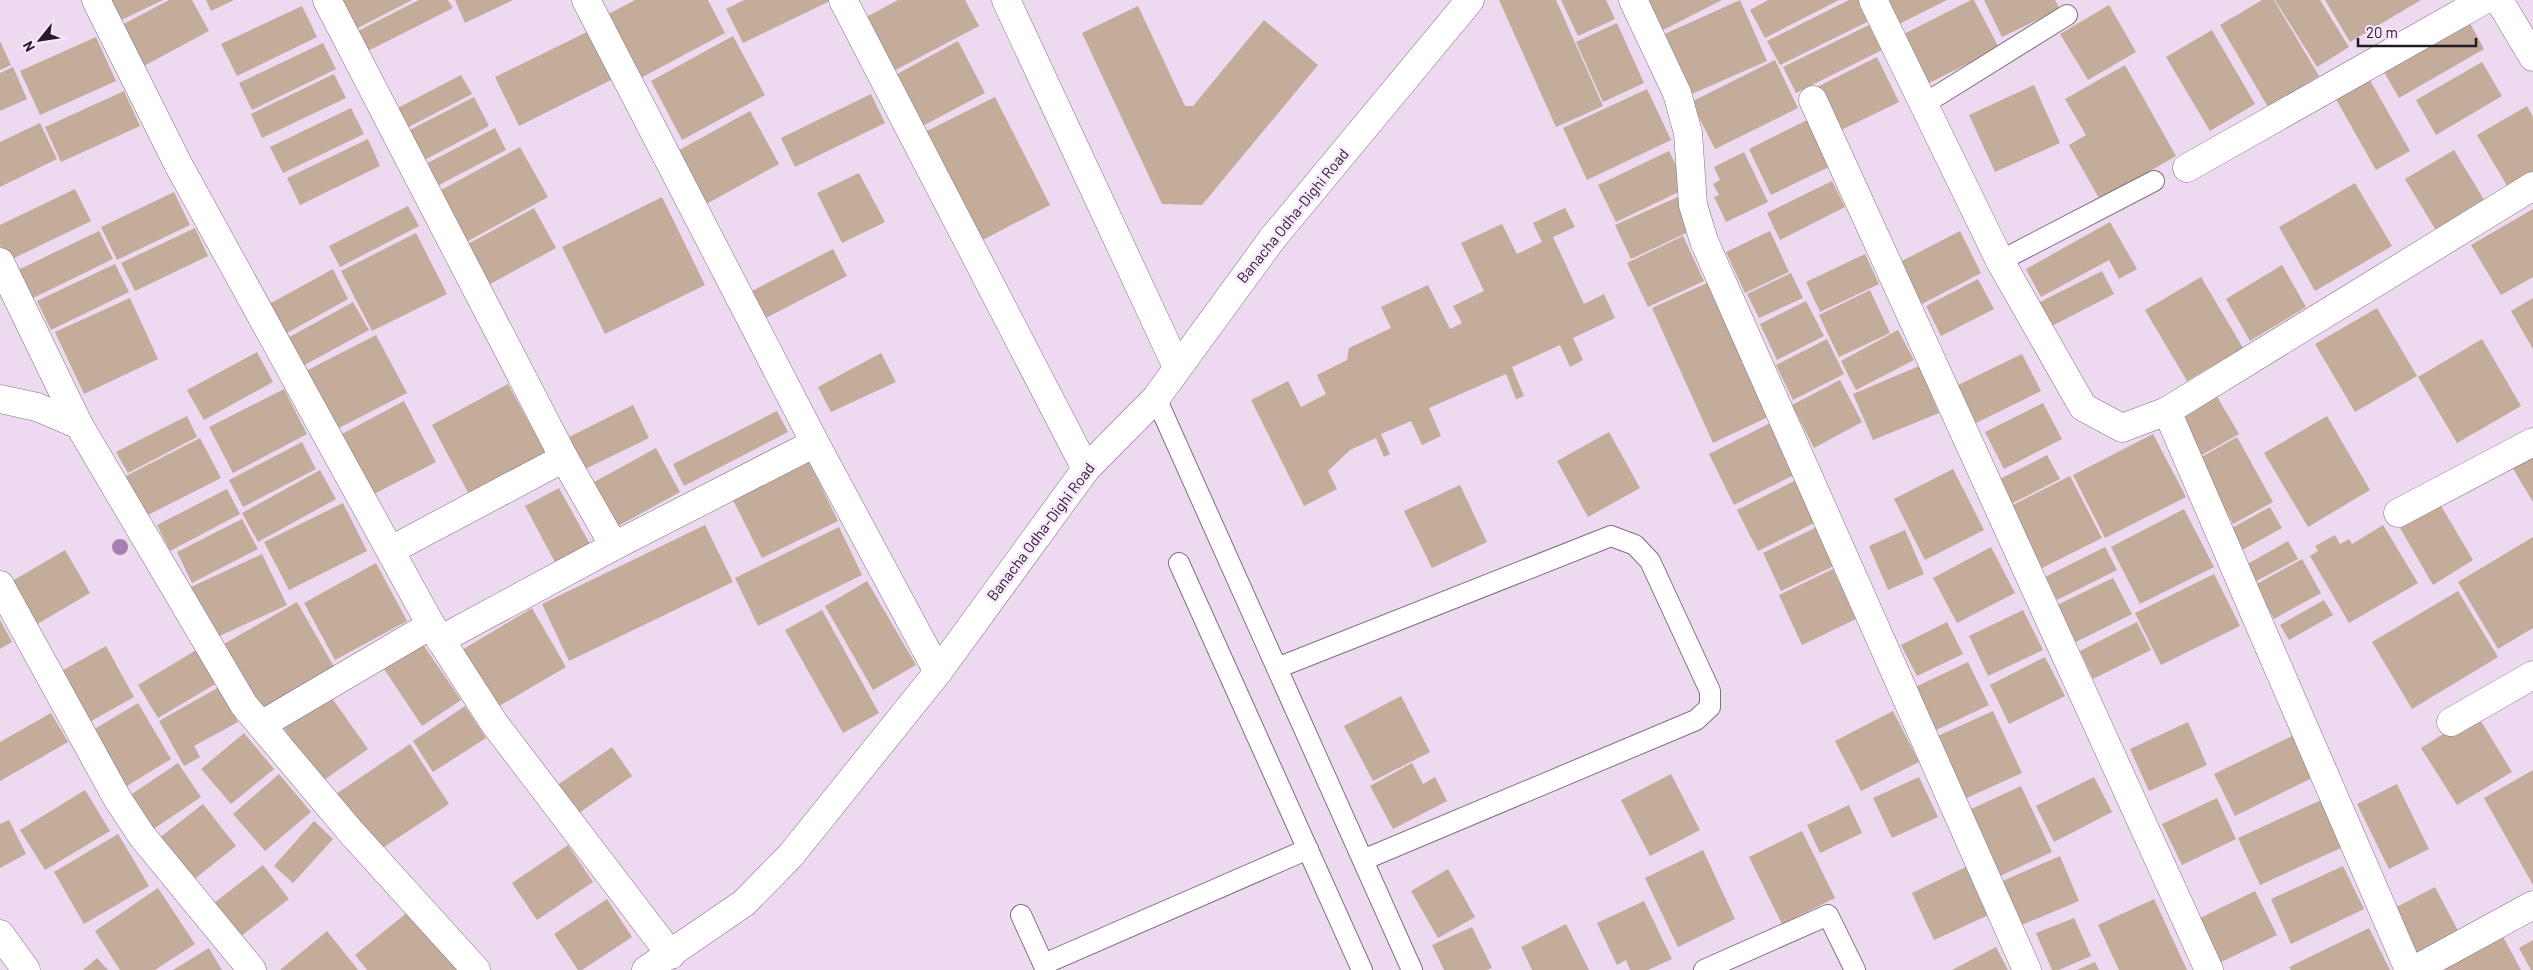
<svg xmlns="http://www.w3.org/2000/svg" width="2533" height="970" font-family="Barlow,sans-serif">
<rect width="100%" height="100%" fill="#eddaf1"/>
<g fill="#c3ac9a">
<path d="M96 0H163L109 26Z"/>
<path d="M169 0H192L209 31 142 67 120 26Z"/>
<path d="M206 0H234L211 11Z"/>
<path d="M340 0H412L352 31Z"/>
<path d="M419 0H448L453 8 362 54 352 34Z"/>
<path d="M455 0H513L465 23Z"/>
<path d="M635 0H708L725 33 635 81 601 18Z"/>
<path d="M744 0H832L743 43 726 9Z"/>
<path d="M898 0H965L979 26 886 75 857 22Z"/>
<path d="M1499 0H1556L1603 106 1556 127Z"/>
<path d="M1561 0H1606L1615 19 1578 36Z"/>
<path d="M1649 0H1722L1663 30Z"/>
<path d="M1740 0 1767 61 1685 97 1658 37Z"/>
<path d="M1768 0H1839L1765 38 1750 10Z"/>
<path d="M1849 0H1859L1869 21 1780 65 1767 41Z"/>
<path d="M1885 0H1947L1897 25Z"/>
<path d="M1971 0H1974L1999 48 1925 85 1900 36Z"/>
<path d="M1984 0H2055L2060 9 2002 37Z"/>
<path d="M2262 0H2274L2319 76 2268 107 2220 25Z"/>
<path d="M2275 0H2320L2349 47 2317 67Z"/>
<path d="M2325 0H2421L2350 42Z"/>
<path d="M2109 5 2136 52 2088 80 2060 34Z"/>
<path d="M302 6 317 37 237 76 221 44Z"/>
<path d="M1138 6 1185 106H1193L1264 20 1318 65 1202 205 1162 204 1082 33Z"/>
<path d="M2466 16 2484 49 2399 98 2380 65Z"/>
<path d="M1617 23 1644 83 1603 102 1576 42Z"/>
<path d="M1871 24 1884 49 1796 93 1783 67Z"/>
<path d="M591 30 615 78 519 126 495 77Z"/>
<path d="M2212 30 2255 104 2210 131 2166 57Z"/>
<path d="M733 36 765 95 682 140 651 81Z"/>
<path d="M96 37 116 81 40 115 20 71Z"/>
<path d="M0 41 11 65 0 70Z"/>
<path d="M958 41 985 93 915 130 888 79Z"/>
<path d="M323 43 336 69 252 110 239 83Z"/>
<path d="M1877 57 1899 102 1837 132 1815 88Z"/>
<path d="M1775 60 1798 108 1715 149 1691 102Z"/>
<path d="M2482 62 2502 96 2436 135 2416 100Z"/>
<path d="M2125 65 2176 156 2100 200 2069 145 2086 135 2065 99Z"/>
<path d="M13 67 27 99 0 111V73Z"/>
<path d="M334 74 346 98 262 138 251 114Z"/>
<path d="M461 75 472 94 399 132 390 112Z"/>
<path d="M2367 75 2410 151 2376 170 2333 94Z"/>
<path d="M2034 85 2060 143 1995 172 1969 115Z"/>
<path d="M1647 89 1671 140 1587 180 1563 128Z"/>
<path d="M124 91 140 126 61 162 45 127Z"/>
<path d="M871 94 885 123 795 167 781 138Z"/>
<path d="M474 97 489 126 417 164 402 134Z"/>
<path d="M995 97 1050 205 973 245 917 136Z"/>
<path d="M2527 106 2533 117V175L2509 189 2477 135Z"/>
<path d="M351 108 364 134 283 173 270 147Z"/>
<path d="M750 111 779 164 701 207 672 154Z"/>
<path d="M1807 120 1829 167 1771 195 1749 149Z"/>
<path d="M40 123 57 159 0 187V142Z"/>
<path d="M495 128 506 150 433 188 422 166Z"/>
<path d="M368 139 380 166 300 205 287 178Z"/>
<path d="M520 147 548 197 459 246 432 195Z"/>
<path d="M2454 150 2489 208 2440 237 2405 179Z"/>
<path d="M1669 151 1687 188 1616 222 1598 185Z"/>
<path d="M1744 152 1768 202 1726 222 1714 197 1719 195 1713 184 1720 180 1714 167Z"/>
<path d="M859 173 885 222 842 243 817 193Z"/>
<path d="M1832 181 1845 207 1780 240 1767 213Z"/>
<path d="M2355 183 2392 246 2315 291 2279 227Z"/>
<path d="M75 189 91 221 8 261 0 245V225Z"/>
<path d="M174 192 190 225 117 260 101 227Z"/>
<path d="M1680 196 1695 229 1631 259 1615 225Z"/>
<path d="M662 197 705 285 605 334 562 247Z"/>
<path d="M408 206 419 226 340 267 329 246Z"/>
<path d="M534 208 556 248 481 289 459 249Z"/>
<path d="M1565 208 1575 227 1553 237 1584 304 1604 294 1615 318 1573 338 1583 360 1570 367 1560 345 1512 367 1524 396 1516 399 1506 374 1429 408 1441 436 1422 445 1411 421 1381 434 1390 454 1384 457 1376 438 1350 450 1328 471 1337 489 1304 506 1251 400 1288 381 1301 407 1326 394 1317 375 1347 360 1349 348 1391 328 1381 307 1428 285 1450 329 1462 323 1453 306 1484 291 1461 243 1502 224 1517 254 1542 242 1533 223Z"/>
<path d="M2533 209V277L2501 295 2471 245Z"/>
<path d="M2110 222 2137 269 2119 279 2109 260 2041 297 2026 269Z"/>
<path d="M195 228 208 256 135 291 121 263Z"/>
<path d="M99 231 113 259 31 299 18 270Z"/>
<path d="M1770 231 1789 272 1745 293 1726 252Z"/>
<path d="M1960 231 1981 273 1922 304 1900 262Z"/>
<path d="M416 233 447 294 372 331 341 271Z"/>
<path d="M1683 236 1704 281 1648 307 1627 263Z"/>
<path d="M833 249 847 276 764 319 750 292Z"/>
<path d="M1865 254 1879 284 1820 312 1806 282Z"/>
<path d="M115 264 129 292 51 330 37 301Z"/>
<path d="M2282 265 2306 307 2250 341 2226 299Z"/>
<path d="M333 269 348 299 278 338 262 308Z"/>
<path d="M2102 271 2114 294 2048 328 2036 304Z"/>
<path d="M1791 273 1803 298 1759 318 1747 294Z"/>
<path d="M2201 277 2243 348 2187 381 2145 310Z"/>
<path d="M1978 279 1994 309 1941 336 1926 306Z"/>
<path d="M1707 283 1768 417 1713 443 1652 308Z"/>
<path d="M1870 290 1890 333 1839 357 1819 315Z"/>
<path d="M130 298 158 359 84 394 55 332Z"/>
<path d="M2533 298V349L2511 311Z"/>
<path d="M1806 301 1824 336 1777 360 1760 324Z"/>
<path d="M353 302 369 330 299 368 284 340Z"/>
<path d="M2377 308 2417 376 2355 412 2315 344Z"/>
<path d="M1898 330 1914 360 1856 390 1841 361Z"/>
<path d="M376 335 407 393 335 430 304 372Z"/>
<path d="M1827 339 1844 374 1793 400 1776 365Z"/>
<path d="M2482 339 2521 406 2457 443 2418 377Z"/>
<path d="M257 352 273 382 204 420 187 390Z"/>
<path d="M881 353 896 382 831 412 818 387Z"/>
<path d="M2022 354 2041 391 1976 423 1958 385Z"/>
<path d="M1919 366 1939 413 1873 440 1853 394Z"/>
<path d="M1840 380 1862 422 1814 448 1792 405Z"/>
<path d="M508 384 549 459 472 500 432 425Z"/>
<path d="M2212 388 2239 434 2200 456 2173 410Z"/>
<path d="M284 389 307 434 233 473 209 427Z"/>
<path d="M404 401 436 462 374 494 342 434Z"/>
<path d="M2043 403 2062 439 2004 469 1985 432Z"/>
<path d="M633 405 649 438 577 473 561 441Z"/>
<path d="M777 411 788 432 684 486 673 464Z"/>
<path d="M187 416 197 437 128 473 116 452Z"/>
<path d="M2327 416 2370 490 2308 527 2264 453Z"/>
<path d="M1776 420 1802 471 1734 505 1709 454Z"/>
<path d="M1609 432 1640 488 1588 517 1557 461Z"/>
<path d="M2153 434 2186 497 2105 538 2073 475Z"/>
<path d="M2237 437 2273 502 2233 524 2198 459Z"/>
<path d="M200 438 221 478 144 517 124 477Z"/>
<path d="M302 442 316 469 243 507 229 480Z"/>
<path d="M656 448 680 492 611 530 587 486Z"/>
<path d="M2533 448V502L2509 462Z"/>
<path d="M2047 455 2060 479 2009 505 1996 481Z"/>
<path d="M808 459 838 521 762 558 731 496Z"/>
<path d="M1953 469 1984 530 1925 560 1894 499Z"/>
<path d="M320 470 336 499 258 542 242 513Z"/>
<path d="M2070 476 2102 538 2036 571 2005 509Z"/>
<path d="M1798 479 1820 520 1758 551 1737 510Z"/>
<path d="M1460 485 1487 542 1432 568 1404 511Z"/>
<path d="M559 488 591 546 556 564 525 506Z"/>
<path d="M227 489 240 514 170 551 157 525Z"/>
<path d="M343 503 367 551 289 590 264 542Z"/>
<path d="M2440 504 2473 560 2433 585 2400 528Z"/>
<path d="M2270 507 2282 528 2235 554 2223 533Z"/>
<path d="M2184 509 2214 567 2140 604 2111 547Z"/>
<path d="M242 519 258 549 192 583 177 552Z"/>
<path d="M705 525 733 582 569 661 542 604Z"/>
<path d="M2383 525 2418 583 2349 623 2310 556 2318 551 2315 546 2335 535 2340 544 2349 539 2352 544Z"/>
<path d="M1819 526 1838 564 1781 591 1763 553Z"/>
<path d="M839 527 862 575 758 626 735 578Z"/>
<path d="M1905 530 1924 574 1888 590 1869 546Z"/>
<path d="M2533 537V628L2498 649 2458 582Z"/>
<path d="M2288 541 2298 559 2251 584 2242 567Z"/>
<path d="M1991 547 2015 593 1957 623 1933 578Z"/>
<path d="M2105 547 2117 570 2057 600 2045 577Z"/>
<path d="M65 550 90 593 34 626 9 583Z"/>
<path d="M262 554 287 605 215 638 191 587Z"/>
<path d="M2302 559 2321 593 2274 619 2255 585Z"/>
<path d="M376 563 407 621 335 660 304 603Z"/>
<path d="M1833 569 1856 619 1802 645 1779 595Z"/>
<path d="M2214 574 2240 626 2161 665 2135 613Z"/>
<path d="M2113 578 2132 614 2074 643 2055 606Z"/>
<path d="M867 581 916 665 873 690 825 606Z"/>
<path d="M2458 591 2498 657 2412 709 2372 642Z"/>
<path d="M2324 600 2333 615 2289 640 2280 625Z"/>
<path d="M297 602 337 672 264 714 224 644Z"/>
<path d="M532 608 566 667 491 711 457 653Z"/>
<path d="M822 610 879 713 843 733 785 630Z"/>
<path d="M2023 610 2043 650 1988 676 1969 636Z"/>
<path d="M0 620 12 642 0 649Z"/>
<path d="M1947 622 1963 654 1917 676 1901 645Z"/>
<path d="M2137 622 2151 650 2093 679 2080 651Z"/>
<path d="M422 643 461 700 422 726 384 669Z"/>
<path d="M106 646 134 697 86 724 58 673Z"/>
<path d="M198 649 217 683 158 718 138 685Z"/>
<path d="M2045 657 2065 696 2009 724 1990 685Z"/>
<path d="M1968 662 1989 705 1932 732 1911 689Z"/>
<path d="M219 687 238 722 194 746 200 757 184 766 159 721Z"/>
<path d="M327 691 368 749 321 782 280 723Z"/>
<path d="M1401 696 1430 752 1373 781 1344 726Z"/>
<path d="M138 703 171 759 122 789 88 733Z"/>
<path d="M465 706 486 738 433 772 413 741Z"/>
<path d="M1893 711 1919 762 1861 791 1835 741Z"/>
<path d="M1993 711 2022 773 1960 801 1931 739Z"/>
<path d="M51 713 68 742 0 781V742Z"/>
<path d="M2476 713 2512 772 2457 805 2421 748Z"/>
<path d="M2188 722 2207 765 2149 791 2130 749Z"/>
<path d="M244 733 274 769 231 804 201 769Z"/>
<path d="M2296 734 2316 776 2235 816 2214 774Z"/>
<path d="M410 744 449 804 375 853 336 794Z"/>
<path d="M612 747 632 776 569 820 549 791Z"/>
<path d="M178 763 201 797 146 834 123 800Z"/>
<path d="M1412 763 1423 784 1435 777 1447 801 1393 829 1370 786Z"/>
<path d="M2533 770V885L2484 798Z"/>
<path d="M279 774 311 812 265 851 233 814Z"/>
<path d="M1671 774 1700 830 1650 856 1621 800Z"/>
<path d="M1919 777 1938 817 1892 838 1873 798Z"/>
<path d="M2094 777 2112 812 2054 842 2036 806Z"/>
<path d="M2397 784 2429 849 2389 869 2357 804Z"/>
<path d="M2021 786 2052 852 2000 876 1969 810Z"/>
<path d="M85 790 110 831 45 870 20 830Z"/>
<path d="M2217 798 2236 839 2182 865 2162 824Z"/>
<path d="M2321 800 2343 847 2260 885 2238 838Z"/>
<path d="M203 804 236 846 187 885 154 842Z"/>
<path d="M1849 805 1862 833 1820 853 1807 825Z"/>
<path d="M9 820 26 854 0 868V824Z"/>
<path d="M314 821 333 839 293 883 274 866Z"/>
<path d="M1802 831 1835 898 1782 924 1749 857Z"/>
<path d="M118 834 149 886 84 924 54 872Z"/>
<path d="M568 845 593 882 537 920 512 883Z"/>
<path d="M1703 850 1735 919 1678 947 1645 878Z"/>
<path d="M2060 856 2079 901 2017 927 1998 883Z"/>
<path d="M263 865 289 899 236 940 210 906Z"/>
<path d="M1970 865 1993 913 1934 940 1912 893Z"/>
<path d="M2343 866 2364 909 2291 944 2271 899Z"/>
<path d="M1448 869 1475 917 1438 938 1411 891Z"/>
<path d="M2435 887 2464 942 2415 969 2385 913Z"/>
<path d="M158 888 195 944 155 970H120L95 931Z"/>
<path d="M2255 891 2277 935 2215 965 2194 921Z"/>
<path d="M607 899 632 937 582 970H578L554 934Z"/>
<path d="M2154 899 2187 970H2119L2098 925Z"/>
<path d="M1644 901 1672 959 1648 970H1630L1626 960 1617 965 1597 923Z"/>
<path d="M409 911 457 970H367L355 955Z"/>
<path d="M2074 918 2091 956 2059 970H2052L2036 933Z"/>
<path d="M1566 924 1589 970H1532L1521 947Z"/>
<path d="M1472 927 1492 968 1487 970H1444L1432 945Z"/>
<path d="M2369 928 2390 970H2291L2289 967Z"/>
<path d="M327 931 358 970H280Z"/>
<path d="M2501 933 2521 970H2436Z"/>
<path d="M2533 940V970H2531L2519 948Z"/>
<path d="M1996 947 2008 970H1952Z"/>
<path d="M209 948 222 970H173Z"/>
<path d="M97 958 108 970H83Z"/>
<path d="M2095 962 2099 970H2077Z"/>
</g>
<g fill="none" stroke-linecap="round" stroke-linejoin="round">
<g stroke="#806f83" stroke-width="22">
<g id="service">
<path d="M1924 104 2067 15"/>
<path d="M2000 261 2154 181"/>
<path d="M1156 398 1412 970"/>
<path d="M1179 563 1362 970"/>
<path d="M1277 668 1611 536 1635 545 1650 561 1710 691V707L1696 720 1363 860"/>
<path d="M1021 915 1046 970"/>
<path d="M1044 964 1308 849"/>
<path d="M1704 970 1828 915 1855 970"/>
</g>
</g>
<g stroke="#806f83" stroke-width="29">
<g id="minor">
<path d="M96 0 178 164 431 625 494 723 671 955"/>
<path d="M327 0 564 458 391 550"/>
<path d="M586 0 815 443 938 672"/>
<path d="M843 0 1086 469"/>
<path d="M1006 0 1177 367"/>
<path d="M1633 0 1677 93 1688 133 1693 205 1704 241 2027 970"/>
<path d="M1873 0 2000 261 2083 407 2122 428 2167 411"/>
<path d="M1813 100 2209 970"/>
<path d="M2187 168 2484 0"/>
<path d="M0 262 79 425 244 705 351 832 476 970"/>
<path d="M0 399 37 407 79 425"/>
<path d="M564 458 614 546"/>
<path d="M2398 513 2533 442"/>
<path d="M0 585 117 798 142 836 252 970"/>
<path d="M440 640 614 546 815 443"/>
<path d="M2451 722 2533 675"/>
<path d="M261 725 431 625"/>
<path d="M0 934 26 970"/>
<path d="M2409 970 2167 411 2533 186"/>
<path d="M2414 970 2533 905"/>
</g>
</g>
<g stroke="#806f83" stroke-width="29">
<g id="tertiary">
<path d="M2499 0 2533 57"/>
<path d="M646 970 744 903 791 855 938 672 1086 469 1156 398 1272 239 1470 0"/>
</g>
</g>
<use href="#service" stroke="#fff" stroke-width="20"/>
<use href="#minor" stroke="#fff" stroke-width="28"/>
<use href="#tertiary" stroke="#fff" stroke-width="28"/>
</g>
<circle fill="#a97eb2" cx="120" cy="547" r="8"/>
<g text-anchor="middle" stroke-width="5" stroke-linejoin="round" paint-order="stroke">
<g font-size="15" fill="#231c25" stroke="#fae7fe">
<text transform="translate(1293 216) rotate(-51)" y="5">Banacha Odha-Dighi Road</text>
<text transform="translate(1041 532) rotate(-53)" y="5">Banacha Odha-Dighi Road</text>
</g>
</g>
<g transform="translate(40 40) rotate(240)" stroke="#fae7fe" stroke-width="4" paint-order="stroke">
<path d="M0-4L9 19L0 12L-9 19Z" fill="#231c25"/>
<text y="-8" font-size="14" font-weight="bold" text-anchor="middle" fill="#231c25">N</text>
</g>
<path d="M2358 38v8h118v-8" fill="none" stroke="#231c25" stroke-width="2.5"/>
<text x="2366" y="38" font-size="15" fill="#231c25" stroke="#fae7fe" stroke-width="4" paint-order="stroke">20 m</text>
</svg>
